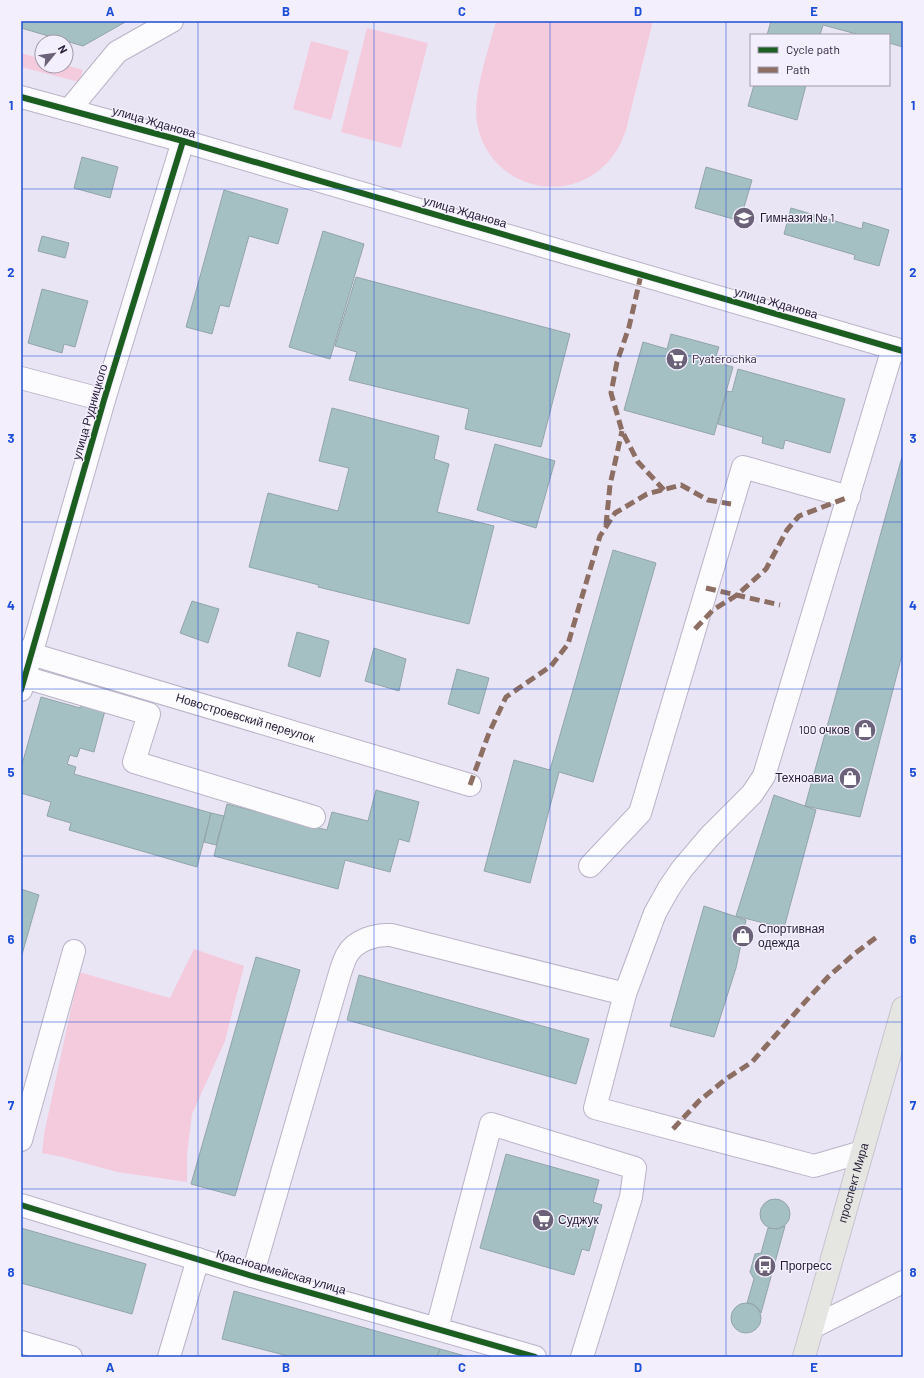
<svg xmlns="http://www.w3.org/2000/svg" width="924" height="1378" font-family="Barlow,sans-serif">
<rect width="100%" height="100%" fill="#eae5f5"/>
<g fill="#f4cbdd">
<path d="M496 21H653L626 130C622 140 619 149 612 157 571 210 488 188 477 123 472 96 489 48 496 21Z"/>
<path d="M367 28 428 43 401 148 341 132Z"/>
<path d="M311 41 349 51 331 120 293 109Z"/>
<path d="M21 53 42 59V66L66 65 83 70 79 82 21 67Z"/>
<path d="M194 949 244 966 225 1041 192 1114 187 1154V1182L117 1172 62 1157 42 1153 44 1134 79 972 170 998Z"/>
</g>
<g fill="#a5c0c3" stroke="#91a5a9">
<path d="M21 21H127L83 46 21 28Z"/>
<path d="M771 21H903V47L889 43V35H860L823 25 820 35H767Z"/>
<path d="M754 85H806L797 120 748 106Z"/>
<path d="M82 157 118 167 110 198 74 188Z"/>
<path d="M706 167 752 180 740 221 695 208Z"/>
<path d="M224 190 288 209 278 244 249 236 229 307 220 305 212 334 186 327Z"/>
<path d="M791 208 862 229 863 222 889 230 879 266 854 259 855 255 784 234Z"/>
<path d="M323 231 364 244 330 359 289 347Z"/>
<path d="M42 236 69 243 65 258 38 251Z"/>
<path d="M356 277 570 334 541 447 465 429 469 409 349 380 357 352 335 346Z"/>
<path d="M42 289 88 301 75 347 64 344 62 353 28 343Z"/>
<path d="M671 334 719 347 714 362 733 367 714 435 624 410 643 342 667 349Z"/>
<path d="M738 369 845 399 830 453 785 440 783 449 762 443 763 437 718 424 727 391 732 392Z"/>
<path d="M332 408 439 436 434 459 449 464 437 512 494 526 469 624 318 587 319 585 249 567 268 493 338 511 349 468 319 461Z"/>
<path d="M495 444 555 461 536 528 477 510Z"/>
<path d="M902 457 903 458V651L860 817 805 806Z"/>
<path d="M613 550 656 563 593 782 559 772 530 883 484 871 514 760 550 770Z"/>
<path d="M192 601 219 609 208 643 180 633Z"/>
<path d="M297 632 329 641 320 677 288 666Z"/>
<path d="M374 648 406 659 399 691 365 681Z"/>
<path d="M457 669 489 678 479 714 448 704Z"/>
<path d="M83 696 107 703 94 752 80 748 77 757 70 755 67 764 76 767 74 774 211 813 197 867 69 830 71 823 47 816 51 802 21 793V768L41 697 80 708Z"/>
<path d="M376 790 419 802 409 842 399 839 390 872 345 860 338 889 214 856 227 804 327 830 332 812 368 821Z"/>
<path d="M774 795 816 810 784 928 736 916Z"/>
<path d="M211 813 224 816 216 845 204 842Z"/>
<path d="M21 889 39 895 21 958Z"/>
<path d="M704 906 746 920 736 968 714 1037 670 1026Z"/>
<path d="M256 957 300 970 235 1196 191 1184Z"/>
<path d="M359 975 589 1039 576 1084 347 1020Z"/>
<path d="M506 1154 599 1180 593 1202 602 1205 589 1251 582 1249 574 1275 480 1248Z"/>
<circle cx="775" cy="1214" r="15"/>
<path d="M785 1226 761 1313 758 1308 753 1304 747 1303 754 1279 750 1272 755 1254 761 1253 768 1228 777 1229Z"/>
<path d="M21 1228 146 1264 132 1314 21 1283Z"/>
<path d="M234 1291 440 1349 437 1357H292L222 1339Z"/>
<circle cx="746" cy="1318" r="15"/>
<path d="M440 1349 469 1357H437Z"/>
</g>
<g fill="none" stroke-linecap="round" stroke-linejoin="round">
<g stroke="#bab3c7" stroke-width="24">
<g id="minor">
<path d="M21 97 183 141 903 351"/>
<path d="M69 110 117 52 172 21"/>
<path d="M21 378 104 400"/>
<path id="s1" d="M21 651 470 785"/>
<path d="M24 677 149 714 134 762 314 817"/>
<path d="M21 690 104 400 183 141"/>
<path d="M590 866 640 813 743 467 849 497"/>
<path d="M21 1140 74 951"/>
<path d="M862 1152 814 1166 595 1108 625 994 655 913 669 888 682 869 710 836 752 794 764 776 893 348"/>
<path d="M21 1205 252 1276 535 1357"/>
<path d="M252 1276 340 973C342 967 344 960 347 955 355 940 376 934 391 935L625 994"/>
<path d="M813 1327 903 1282"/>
<path d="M437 1328 491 1124 635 1168 631 1197 604 1286 582 1357"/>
<path d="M21 1342 71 1357"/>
<path d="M169 1357 198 1259"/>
</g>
</g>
<g stroke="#c8c4cf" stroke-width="24">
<g id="major">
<path id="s2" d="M804 1357 903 1008"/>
</g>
</g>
<use href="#minor" stroke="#fcfbfe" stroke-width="22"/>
<use href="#major" stroke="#e5e6e1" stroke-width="22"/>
<g stroke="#8d6e63" stroke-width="5" stroke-dasharray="10 5" stroke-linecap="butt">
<path d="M641 275 629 327 617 362 611 393 622 431 638 462 664 490"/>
<path d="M606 525 610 485 622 431"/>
<path d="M706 588 780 605"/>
<path d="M695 629 713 610 737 595 766 569 787 530 799 516 849 497"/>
<path d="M470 785 489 733 506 697 551 666 568 644 600 536 615 513 647 494 681 485 708 500 731 504"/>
<path d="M673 1129 699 1101 726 1079 752 1062 804 1003 828 977 854 954 878 936"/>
</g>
<g stroke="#f3effd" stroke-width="8">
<g id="cycleway">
<path d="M21 97 183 141 903 351"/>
<path d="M21 690 104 400 183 141"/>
<path d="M21 1205 252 1276 535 1357"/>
</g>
</g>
<use href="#cycleway" stroke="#1b5e20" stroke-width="6"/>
</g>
<path fill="none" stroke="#1d4ed8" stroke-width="1" stroke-opacity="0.55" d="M198 21V1357M374 21V1357M550 21V1357M726 21V1357M21 189H903M21 356H903M21 522H903M21 689H903M21 856H903M21 1022H903M21 1189H903"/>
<defs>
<g id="school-disc" transform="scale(1.15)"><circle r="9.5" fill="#6b6279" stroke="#f3effd"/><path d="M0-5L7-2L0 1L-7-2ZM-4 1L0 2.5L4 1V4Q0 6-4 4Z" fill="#fff"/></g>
<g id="supermarket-disc" transform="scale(1.15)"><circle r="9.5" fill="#6b6279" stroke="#f3effd"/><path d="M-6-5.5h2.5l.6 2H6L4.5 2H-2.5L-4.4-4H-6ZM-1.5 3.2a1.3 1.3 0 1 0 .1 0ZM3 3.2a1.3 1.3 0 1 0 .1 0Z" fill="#fff"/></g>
<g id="shop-disc" transform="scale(1.15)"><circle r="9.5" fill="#6b6279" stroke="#f3effd"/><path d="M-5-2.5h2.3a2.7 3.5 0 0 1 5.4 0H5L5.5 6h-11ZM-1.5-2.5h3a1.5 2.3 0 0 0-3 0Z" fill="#fff"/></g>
<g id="bus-disc" transform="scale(1.15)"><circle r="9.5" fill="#6b6279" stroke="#f3effd"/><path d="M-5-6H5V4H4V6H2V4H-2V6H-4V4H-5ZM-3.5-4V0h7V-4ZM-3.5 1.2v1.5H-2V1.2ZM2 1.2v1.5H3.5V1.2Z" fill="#fff"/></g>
</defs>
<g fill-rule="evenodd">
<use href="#school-disc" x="744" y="218"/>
<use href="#supermarket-disc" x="677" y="359"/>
<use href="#shop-disc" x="865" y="730"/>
<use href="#shop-disc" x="850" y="778"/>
<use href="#shop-disc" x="743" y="936"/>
<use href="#supermarket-disc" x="543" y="1220"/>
<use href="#bus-disc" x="765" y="1266"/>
</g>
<g text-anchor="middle" stroke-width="3" stroke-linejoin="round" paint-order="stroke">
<g font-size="12" fill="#261c36" stroke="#f3effd">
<text transform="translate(154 122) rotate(16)" y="4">улица Жданова</text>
<text transform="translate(465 212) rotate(16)" y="4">улица Жданова</text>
<text transform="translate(776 303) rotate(16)" y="4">улица Жданова</text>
<text transform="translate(90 412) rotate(-74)" y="4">улица Рудницкого</text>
<text dy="4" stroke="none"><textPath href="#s1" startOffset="234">Новостроевский переулок</textPath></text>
<text dy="4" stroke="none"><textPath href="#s2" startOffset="181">проспект Мира</textPath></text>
<text transform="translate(281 1272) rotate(16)" y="4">Красноармейская улица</text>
</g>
<g font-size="12" fill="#261c36" stroke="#f3effd" text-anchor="start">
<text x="760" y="222">Гимназия № 1</text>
<text x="692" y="363">Pyaterochka</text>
<text x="850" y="734" text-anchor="end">100 очков</text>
<text x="834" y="782" text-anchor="end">Техноавиа</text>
<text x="758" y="933">Спортивная<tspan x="758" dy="14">одежда</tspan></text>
<text x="558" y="1224">Суджук</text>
<text x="780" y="1270">Прогресс</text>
</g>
</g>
<rect width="924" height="1378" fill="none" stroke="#f3effd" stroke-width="44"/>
<rect x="750" y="34" width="140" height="52" fill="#f3effd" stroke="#a19bad"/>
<rect x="758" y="47" width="20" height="6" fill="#1b5e20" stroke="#a19bad"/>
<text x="786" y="54" font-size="12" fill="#261c36">Cycle path</text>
<rect x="758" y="67" width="20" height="6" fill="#8d6e63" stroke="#a19bad"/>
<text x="786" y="74" font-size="12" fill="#261c36">Path</text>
<g transform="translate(54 54) rotate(61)"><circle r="19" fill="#f3effd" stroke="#a19bad"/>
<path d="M0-3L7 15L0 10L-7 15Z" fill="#6b6279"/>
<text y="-6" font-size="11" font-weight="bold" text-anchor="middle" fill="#261c36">N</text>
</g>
<rect x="22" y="22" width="880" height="1334" fill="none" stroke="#1d4ed8" stroke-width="1.5"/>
<g font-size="13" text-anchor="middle" font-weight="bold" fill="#1d4ed8">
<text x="110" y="16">A</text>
<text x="286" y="16">B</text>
<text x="462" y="16">C</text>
<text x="638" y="16">D</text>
<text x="814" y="16">E</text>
<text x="11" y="110">1</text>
<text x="913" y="110">1</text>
<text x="11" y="277">2</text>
<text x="913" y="277">2</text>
<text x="11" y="443">3</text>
<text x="913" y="443">3</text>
<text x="11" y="610">4</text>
<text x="913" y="610">4</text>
<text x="11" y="777">5</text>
<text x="913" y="777">5</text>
<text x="11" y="944">6</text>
<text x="913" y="944">6</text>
<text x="11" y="1110">7</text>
<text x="913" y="1110">7</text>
<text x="11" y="1277">8</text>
<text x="913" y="1277">8</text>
<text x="110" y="1372">A</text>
<text x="286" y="1372">B</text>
<text x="462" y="1372">C</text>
<text x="638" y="1372">D</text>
<text x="814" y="1372">E</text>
</g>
</svg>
